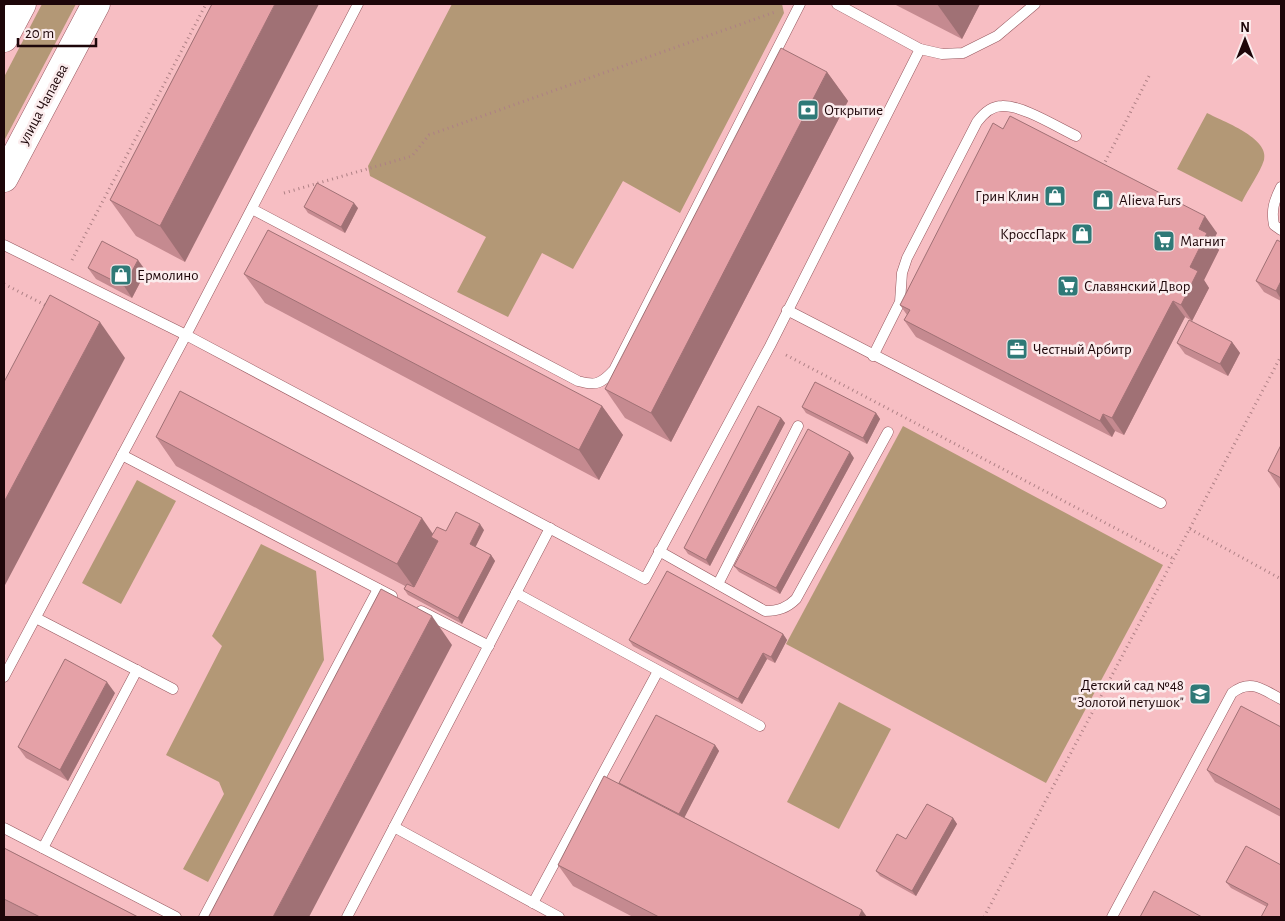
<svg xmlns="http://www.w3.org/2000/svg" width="1285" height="921" font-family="'Alegreya Sans',sans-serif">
<rect width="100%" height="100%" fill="#f7bec3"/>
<g fill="#b39876">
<path d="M42 4H76L4 141V77Z"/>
<path d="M452 4H782L784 13 680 213 623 181 573 269 542 253 508 317 457 292 486 237 370 176 368 166Z"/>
<path d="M1207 113C1222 121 1270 138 1264 160 1260 173 1248 189 1242 202L1177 169Z"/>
<path d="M903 426 1163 565 1046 783 786 644Z"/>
<path d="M137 480 176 501 121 604 82 583Z"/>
<path d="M261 544 316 571 324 660 208 882 183 869 224 794 219 782 166 755 222 646 212 636Z"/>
<path d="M839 702 891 729 839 829 787 802Z"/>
</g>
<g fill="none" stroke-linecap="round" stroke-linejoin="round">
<g stroke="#96585f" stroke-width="11">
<g id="service">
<path d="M358 4 186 335 645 579 770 346 920 49 837 4"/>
<path d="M920 49 942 54 963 53 997 36 1035 4"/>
<path d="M1281 187C1274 201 1271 210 1274 225L1281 230"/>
<path d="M252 209 578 381C596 386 601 384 614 370L800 4"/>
<path d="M4 245 186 335 4 677"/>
<path d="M787 310 1161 503"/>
<path d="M873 356 900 302 902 273 907 258 977 122C983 114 991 106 1002 106 1022 105 1057 127 1076 136"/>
<path d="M122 455 392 596"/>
<path d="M659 551 765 611C778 611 787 608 796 599L888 432"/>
<path d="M718 584 798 426"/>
<path d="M516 593 760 726"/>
<path d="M421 611 489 646"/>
<path d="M36 618 173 689"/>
<path d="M394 827 559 917"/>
<path d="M4 828 176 917"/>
<path d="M43 848 137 670"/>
<path d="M533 903 658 671"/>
<path d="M204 917 378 589"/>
<path d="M347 917 550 528"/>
<path d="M1112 917 1232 693C1251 678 1263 690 1281 699"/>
</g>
</g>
<g stroke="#96585f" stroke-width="29">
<g id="secondary">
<path d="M4 38 22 4"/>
<path d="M4 178 96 4"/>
</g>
</g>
<g stroke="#ae8085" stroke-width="3" stroke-dasharray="1 4" stroke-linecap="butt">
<path d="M1103 166 1149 76"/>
<path d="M284 193 412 156 429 135 775 12"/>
<path d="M72 260 206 4"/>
<path d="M4 284 47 306"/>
<path d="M786 355 1174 559"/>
<path d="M1190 529 1281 579"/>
<path d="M984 917 1281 356"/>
</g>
<use href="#service" stroke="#fff" stroke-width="10"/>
<use href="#secondary" stroke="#fff" stroke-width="28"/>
</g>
<g fill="#c58a90">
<path d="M212 4 185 262 136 236 110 200Z"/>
<path d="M894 4H980L962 39Z"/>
<path d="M827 72 848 101 671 442 625 418 605 389Z"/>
<path d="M1003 129 1217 233 1213 241 1219 250 1204 280 1209 288 1192 321 1185 317 1124 435 1115 431 1112 437 916 337 904 320 907 315 900 305Z"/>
<path d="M304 207 358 208 345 233 308 213Z"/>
<path d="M1281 242V301L1264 292 1256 281Z"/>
<path d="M88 268 146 271 132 298 96 279Z"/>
<path d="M244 274 602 406 623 435 599 480 265 303Z"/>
<path d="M1232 342 1240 353 1228 376 1185 354 1177 343Z"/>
<path d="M802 407 876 413 880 419 867 444 806 413Z"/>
<path d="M781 418 785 423 710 566 688 554 684 548Z"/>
<path d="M156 437 433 534 446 531 484 530 475 547 491 555 495 561 462 624 408 595 404 589 405 586 176 466Z"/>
<path d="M1281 445V490L1268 471Z"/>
<path d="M854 458 780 594 739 572 734 566Z"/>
<path d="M783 634 787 640 775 663 767 659 742 704 633 646 629 640Z"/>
<path d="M115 693 68 781 26 758 18 747Z"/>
<path d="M1281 727V817L1215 782 1207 770Z"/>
<path d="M715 745 719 751 684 817 867 917H633L573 886 558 865 619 783Z"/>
<path d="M953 818 957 824 916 896 880 876 876 871 906 839Z"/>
<path d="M1246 846 1281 917 1267 907 1231 888 1226 882Z"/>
<path d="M4 848 138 917H4Z"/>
</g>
<g fill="#a07175">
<path d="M275 4H319L185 262 160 226Z"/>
<path d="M937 4H980L962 39Z"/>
<path d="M827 72 848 101 671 442 651 413Z"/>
<path d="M354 203 358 208 345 233 341 227Z"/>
<path d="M1205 216 1217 233 1213 241 1219 250 1204 280 1209 288 1192 321 1181 305 1199 229Z"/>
<path d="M138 260 146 271 132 298 124 286Z"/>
<path d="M1281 281V299L1276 291Z"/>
<path d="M1173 301 1185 317 1124 435 1112 418Z"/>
<path d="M100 322 125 358 4 587V502Z"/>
<path d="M1232 342 1240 353 1228 376 1220 364Z"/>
<path d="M602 406 623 435 599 480 579 450Z"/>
<path d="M876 413 880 419 867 444 863 438Z"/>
<path d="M1103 414 1115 431 1112 437 1100 421Z"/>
<path d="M781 418 785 423 710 566 706 560Z"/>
<path d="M850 452 854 458 780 594 776 588Z"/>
<path d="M422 518 442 547 418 593 397 564Z"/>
<path d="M480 524 484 530 474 550 470 544Z"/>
<path d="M491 555 495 561 462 624 458 618Z"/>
<path d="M432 616 452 645 309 917H273Z"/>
<path d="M783 634 787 640 775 663 771 657Z"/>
<path d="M763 653 767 659 742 704 738 699Z"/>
<path d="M107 682 115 693 68 781 60 770Z"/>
<path d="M715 745 719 751 679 828 675 822Z"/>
<path d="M953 818 957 824 916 896 912 891Z"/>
<path d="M862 910 867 917H859Z"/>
</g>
<g fill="#e5a1a7" stroke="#a07175">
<path d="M212 4H275L160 226 110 200Z"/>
<path d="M781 48 827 72 651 413 605 389Z"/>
<path d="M1010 116 1205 216 1199 229 1207 233 1190 267 1198 271 1181 305 1173 301 1112 418 1103 414 1100 421 904 320 910 310 900 305 993 123 1003 129Z"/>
<path d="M317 183 354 203 341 227 304 207Z"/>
<path d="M268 230 602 406 579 450 244 274Z"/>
<path d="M1277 240 1281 242V281L1276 291 1256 281Z"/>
<path d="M102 241 138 260 124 286 88 268Z"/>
<path d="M50 295 100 322 4 502V382Z"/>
<path d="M1189 320 1232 342 1220 364 1177 343Z"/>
<path d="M815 382 876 413 863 438 802 407Z"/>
<path d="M180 391 422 518 397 564 156 437Z"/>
<path d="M758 406 781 418 706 560 684 548Z"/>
<path d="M808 429 850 452 776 588 734 566Z"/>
<path d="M1281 445V478L1268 471Z"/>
<path d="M456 512 480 524 470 544 491 555 458 618 404 589 407 584 414 587 438 541 431 537 437 527 446 531Z"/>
<path d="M667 571 783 634 771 657 763 653 738 699 629 640Z"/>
<path d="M381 589 432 616 273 917H212L209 916Z"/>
<path d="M65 659 107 682 60 770 18 747Z"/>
<path d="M1241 706 1281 727V810L1207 770Z"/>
<path d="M656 715 715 745 679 814 619 783Z"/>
<path d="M604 776 862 910 859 917H659L558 865Z"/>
<path d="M927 804 953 818 912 891 876 871 897 834 906 839Z"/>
<path d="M1246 846 1281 865V917H1261L1268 904 1226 882Z"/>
<path d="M4 848 138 917H40L4 899Z"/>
<path d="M1154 891 1202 917H1140Z"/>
</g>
<defs>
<g id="bank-square" transform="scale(1.125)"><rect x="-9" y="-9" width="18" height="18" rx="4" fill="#2f7977" stroke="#fbeced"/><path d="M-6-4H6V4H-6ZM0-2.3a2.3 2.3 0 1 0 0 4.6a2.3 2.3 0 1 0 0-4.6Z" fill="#fff"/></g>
<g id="shop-square" transform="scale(1.125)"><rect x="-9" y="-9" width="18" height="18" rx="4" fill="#2f7977" stroke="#fbeced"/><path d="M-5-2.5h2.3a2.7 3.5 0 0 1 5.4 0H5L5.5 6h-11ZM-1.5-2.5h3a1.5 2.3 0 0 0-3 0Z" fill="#fff"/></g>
<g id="supermarket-square" transform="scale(1.125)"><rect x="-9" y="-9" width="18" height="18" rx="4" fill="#2f7977" stroke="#fbeced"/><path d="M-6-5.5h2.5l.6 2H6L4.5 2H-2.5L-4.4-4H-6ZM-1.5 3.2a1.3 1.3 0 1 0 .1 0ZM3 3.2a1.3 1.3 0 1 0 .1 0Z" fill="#fff"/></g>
<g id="office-square" transform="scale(1.125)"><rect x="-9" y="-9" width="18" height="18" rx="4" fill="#2f7977" stroke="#fbeced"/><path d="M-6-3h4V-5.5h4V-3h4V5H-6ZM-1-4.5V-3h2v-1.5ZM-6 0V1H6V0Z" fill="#fff"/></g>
<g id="school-square" transform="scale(1.125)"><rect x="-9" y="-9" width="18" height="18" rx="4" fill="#2f7977" stroke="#fbeced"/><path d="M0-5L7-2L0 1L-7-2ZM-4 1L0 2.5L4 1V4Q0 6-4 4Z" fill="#fff"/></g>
</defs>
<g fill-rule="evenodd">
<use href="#bank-square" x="808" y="110"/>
<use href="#shop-square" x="1055" y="196"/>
<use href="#shop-square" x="1103" y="200"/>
<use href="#shop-square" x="1082" y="234"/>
<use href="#supermarket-square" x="1164" y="241"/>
<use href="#shop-square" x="121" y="275"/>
<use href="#supermarket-square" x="1068" y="286"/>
<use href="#office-square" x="1017" y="349"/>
<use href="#school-square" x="1200" y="694"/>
</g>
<g text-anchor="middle" stroke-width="5" stroke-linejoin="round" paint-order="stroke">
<g font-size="15" fill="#1d0609" stroke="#fbeced">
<text transform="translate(43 104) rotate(-62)" y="5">улица Чапаева</text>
</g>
<g font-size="15" fill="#1d0609" stroke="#fbeced" text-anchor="start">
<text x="824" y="115">Открытие</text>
<text x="1039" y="201" text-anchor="end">Грин Клин</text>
<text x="1119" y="205">Alieva Furs</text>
<text x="1066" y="239" text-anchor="end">КроссПарк</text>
<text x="1180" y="246">Магнит</text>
<text x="137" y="280">Ермолино</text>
<text x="1084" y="291">Славянский Двор</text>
<text x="1033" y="354">Честный Арбитр</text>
<text x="1184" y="690" text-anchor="end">Детский сад №48<tspan x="1184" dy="17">"Золотой петушок"</tspan></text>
</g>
</g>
<rect width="1285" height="921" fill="none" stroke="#1d0609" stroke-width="10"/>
<g transform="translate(1245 40)" stroke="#fbeced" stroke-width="4" paint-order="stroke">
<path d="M0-4L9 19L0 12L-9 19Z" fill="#1d0609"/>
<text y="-8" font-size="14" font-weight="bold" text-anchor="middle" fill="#1d0609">N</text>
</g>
<path d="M18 38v8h78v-8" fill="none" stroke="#1d0609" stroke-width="2.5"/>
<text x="25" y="38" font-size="15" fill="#1d0609" stroke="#fbeced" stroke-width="4" paint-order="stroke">20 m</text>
</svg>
